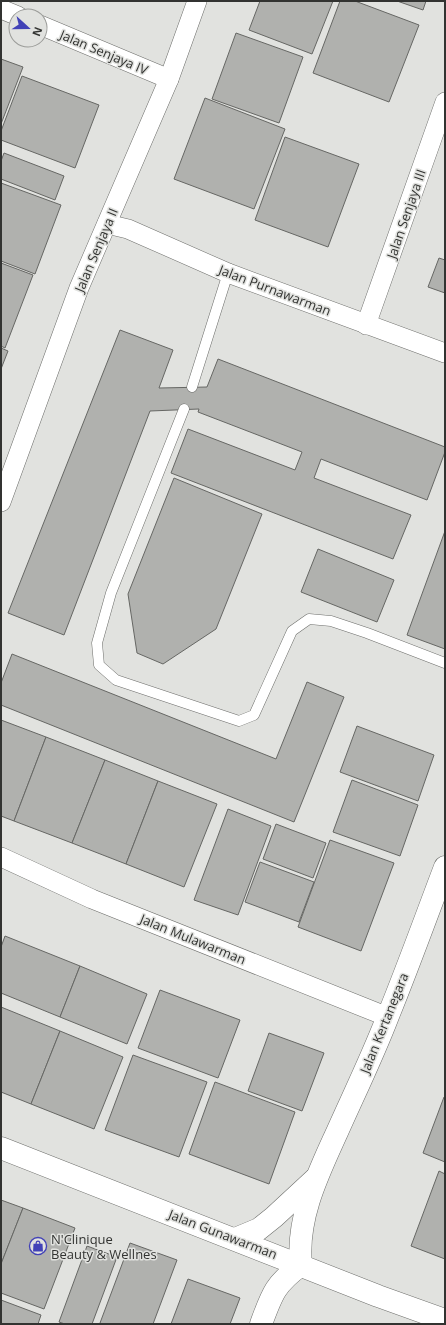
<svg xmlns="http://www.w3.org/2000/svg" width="446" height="1325" font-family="'Open Sans',sans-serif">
<rect width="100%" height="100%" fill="#e1e2df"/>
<g fill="#b0b1ae" stroke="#666764">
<path d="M260 1H333L312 54 249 30Z"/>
<path d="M340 1H355L419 25 389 102 313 73Z"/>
<path d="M397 1H426L423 10Z"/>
<path d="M236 33 303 57 279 123 212 99Z"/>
<path d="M1 59 23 67 1 124Z"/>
<path d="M22 76 99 105 75 168 1 140V131Z"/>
<path d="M205 98 285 129 254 209 174 179Z"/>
<path d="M285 137 359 164 328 247 255 220Z"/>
<path d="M4 153 64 176 55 200 1 179V161Z"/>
<path d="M1 183 61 205 35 274 1 261Z"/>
<path d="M439 258 445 260V293L428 287Z"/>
<path d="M1 263 33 275 5 348 1 346Z"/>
<path d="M120 330 173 350 159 388 207 387 218 359 445 447V452L427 500 321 459 314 478 411 515 393 559 171 473 188 429 295 470 302 452 198 412 199 409 150 411 64 635 8 613Z"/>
<path d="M1 348 8 351 1 369Z"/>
<path d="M174 478 262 514 216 629 163 664 137 653 128 594Z"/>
<path d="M445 531V649L407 635Z"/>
<path d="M318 549 394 580 377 622 301 592Z"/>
<path d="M12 654 276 759 307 682 344 697 294 822 1 705V683Z"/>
<path d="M1 720 46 737 14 821 1 816Z"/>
<path d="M357 726 434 755 418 801 340 772Z"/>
<path d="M46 737 105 760 72 843 14 821Z"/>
<path d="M105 760 158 781 126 864 72 843Z"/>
<path d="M352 780 418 805 400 856 333 832Z"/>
<path d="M158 781 217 804 184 887 126 864Z"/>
<path d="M228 809 271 826 238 915 194 900Z"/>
<path d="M276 824 326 843 313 878 263 859Z"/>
<path d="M330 840 394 863 361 951 298 927Z"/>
<path d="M260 862 314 882 299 922 245 902Z"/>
<path d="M5 936 80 966 60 1017 1 993V947Z"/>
<path d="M80 966 147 994 127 1044 60 1017Z"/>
<path d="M160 990 240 1020 218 1078 138 1048Z"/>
<path d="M1 1007 60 1031 31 1104 1 1092Z"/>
<path d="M60 1031 123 1057 94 1129 31 1104Z"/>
<path d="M269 1033 324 1053 302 1111 248 1091Z"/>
<path d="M133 1055 207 1082 179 1157 105 1130Z"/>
<path d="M215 1082 295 1112 269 1184 189 1154Z"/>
<path d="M444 1097H445V1162L423 1153Z"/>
<path d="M439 1171 445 1174V1259L411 1246Z"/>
<path d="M1 1200 23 1208 1 1264Z"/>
<path d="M23 1208 75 1228 44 1309 1 1293V1264Z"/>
<path d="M130 1243 177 1260 153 1324H103L100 1323Z"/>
<path d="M87 1246 117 1257 92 1324H65L59 1322Z"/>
<path d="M188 1279 240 1298 230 1324H171Z"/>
<path d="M1 1300 41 1315 38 1324H1Z"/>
</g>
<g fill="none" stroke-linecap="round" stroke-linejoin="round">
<g stroke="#6e6f6c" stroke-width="11">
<g id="lane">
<path d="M192 387 228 273"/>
<path d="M184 409 111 593 97 643 99 665 116 680 239 721 254 715 292 631 309 619 331 621 367 633 445 663"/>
</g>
</g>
<g stroke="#6e6f6c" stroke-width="20">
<g id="street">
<path d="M1 9 18 16"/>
<path d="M40 25 169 79"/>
<path d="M107 224 128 229 228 273 445 353"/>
<path d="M366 325 445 102"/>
<path d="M1 502 79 288 169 79 197 1"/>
<path d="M1 857 92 899 388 1017"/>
</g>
</g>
<g stroke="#6e6f6c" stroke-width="23">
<g id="secondary">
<path d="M1 1148 378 1296 445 1320"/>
<path d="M235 1239 259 1229 274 1217 315 1179"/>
<path d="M261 1324C272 1294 275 1284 301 1265 296 1217 319 1172 338 1130 355 1092 373 1055 388 1016 408 967 426 917 445 867"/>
</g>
</g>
<use href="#lane" stroke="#fff" stroke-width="10"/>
<use href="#street" stroke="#fff" stroke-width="19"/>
<use href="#secondary" stroke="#fff" stroke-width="22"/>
</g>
<defs>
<g id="shop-ring" transform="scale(0.9)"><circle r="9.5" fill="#e1e2df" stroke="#4242b7" stroke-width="1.5"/><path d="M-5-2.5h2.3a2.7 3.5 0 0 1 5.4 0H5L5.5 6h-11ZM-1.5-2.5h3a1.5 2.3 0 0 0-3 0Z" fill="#4242b7"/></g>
</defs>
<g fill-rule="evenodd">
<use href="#shop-ring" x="38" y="1246"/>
</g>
<g text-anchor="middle" stroke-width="3" stroke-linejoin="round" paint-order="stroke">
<g font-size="13" fill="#323331" stroke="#e1e2df">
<text transform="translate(104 52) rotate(23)" y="5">Jalan Senjaya IV</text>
<text transform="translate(406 214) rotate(-71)" y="5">Jalan Senjaya III</text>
<text transform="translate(96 250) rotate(-67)" y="5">Jalan Senjaya II</text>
<text transform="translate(275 290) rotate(21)" y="5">Jalan Purnawarman</text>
<text transform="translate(193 939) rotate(22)" y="5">Jalan Mulawarman</text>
<text transform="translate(384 1023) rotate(-68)" y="5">Jalan Kertanegara</text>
<text transform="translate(223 1234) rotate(21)" y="5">Jalan Gunawarman</text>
</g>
<g font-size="13" fill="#323331" stroke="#e1e2df" text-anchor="start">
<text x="51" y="1244">N'Clinique<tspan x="51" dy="15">Beauty &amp; Wellnes</tspan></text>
</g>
</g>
<rect width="446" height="1325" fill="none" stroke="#323331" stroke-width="4"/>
<g transform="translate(28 28) rotate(111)"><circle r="19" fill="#e1e2df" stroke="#9b9c99"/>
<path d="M0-3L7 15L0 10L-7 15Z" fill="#4242b7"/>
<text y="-6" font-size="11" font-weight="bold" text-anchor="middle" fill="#323331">N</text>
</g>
</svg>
